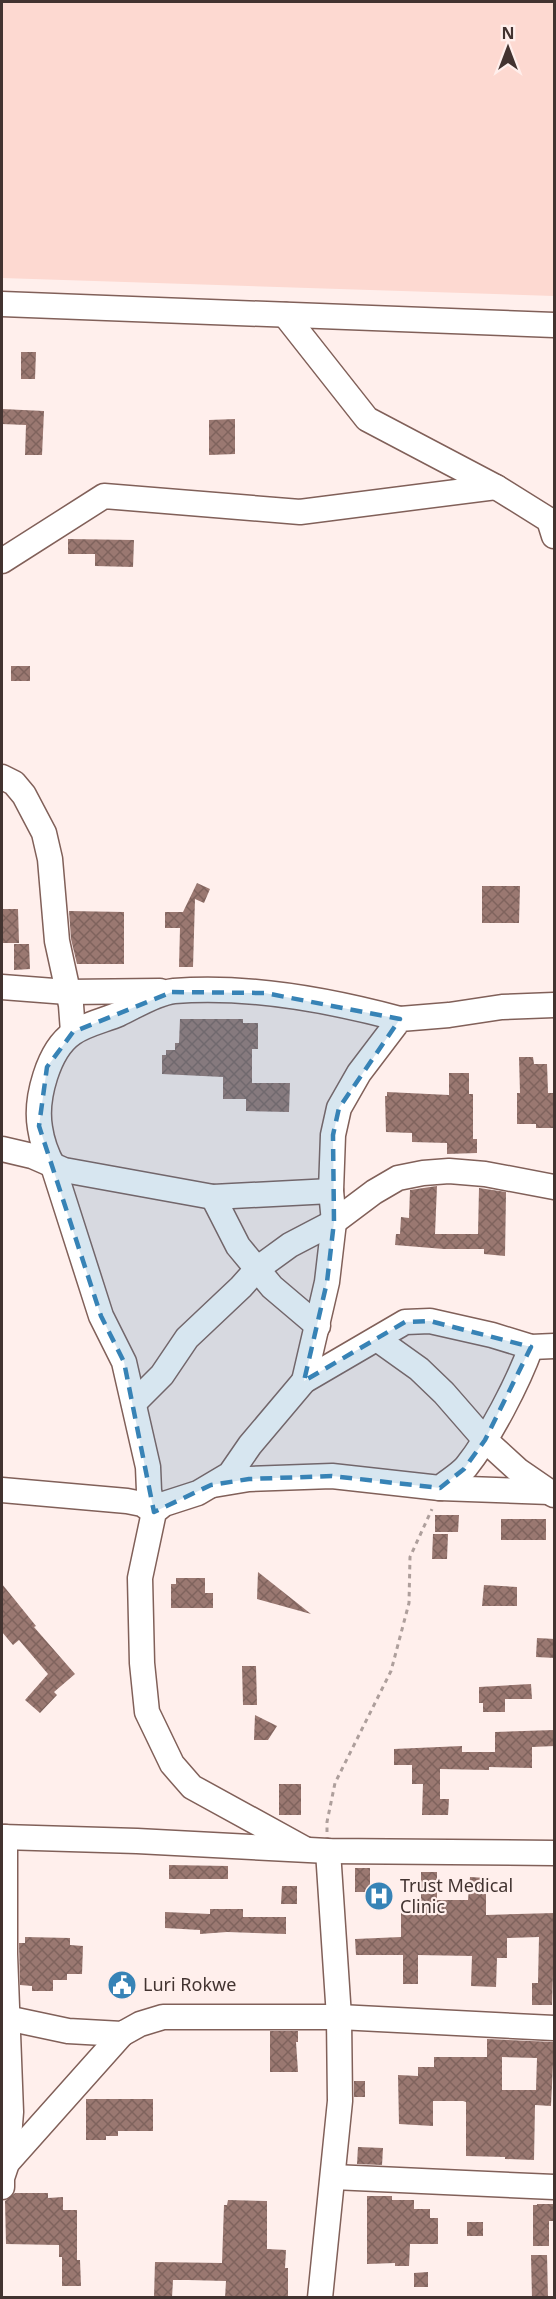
<svg xmlns="http://www.w3.org/2000/svg" width="556" height="2299" font-family="'Noto Sans',sans-serif">
<defs>
<pattern id="building-cross-hatch" width="8" height="8" patternUnits="userSpaceOnUse" patternTransform="scale(1.5)"><rect width="8" height="8" fill="#9a7871"/><path d="M0 0l8 8M0 8l8-8" fill="none" stroke="#7f635d"/></pattern>
</defs>
<rect width="100%" height="100%" fill="#ffefec"/>
<path fill="#fdd9d1" d="M2 2H554V296L2 278Z"/>
<g fill="url(#building-cross-hatch)" fill-rule="evenodd">
<path d="M21 352H36L35 379H21Z"/>
<path d="M2 409 44 411 42 455H25L26 425 2 424Z"/>
<path d="M235 419V454L209 455V420Z"/>
<path d="M68 539 134 540 133 567 95 566V554H68Z"/>
<rect x="11" y="666" width="19" height="15"/>
<path d="M197 883 210 889 204 903 195 899 193 967H179L180 928H165V912H183Z"/>
<path d="M482 886H520L519 923H482Z"/>
<path d="M2 909H18L19 943H2Z"/>
<path d="M69 911 124 912V964H77L71 939Z"/>
<path d="M14 944H29L30 969 14 970Z"/>
<path d="M180 1019H243V1023H258V1049H252V1083H290L289 1112 246 1111V1099H223V1077L162 1074V1055H166V1050H175V1043H179Z"/>
<path d="M519 1057H533L534 1064H547L548 1093H555V1128H536V1124H517V1093H520Z"/>
<path d="M449 1073H469V1094H473V1139H477V1153L447 1154V1143L412 1142V1133L386 1132 385 1096H387V1092L449 1095Z"/>
<path d="M437 1186 435 1234H478L479 1188 506 1192 505 1256 484 1254V1249H444L395 1245 396 1234H400L401 1217 409 1218 410 1190Z"/>
<path d="M435 1515H459L458 1532H435Z"/>
<rect x="501" y="1519" width="45" height="21"/>
<path d="M433 1534H448L447 1559H432Z"/>
<path d="M258 1572 311 1614 257 1599Z"/>
<path d="M176 1578H205V1593H213V1608H171V1584H176Z"/>
<path d="M2 1584 36 1626 34 1627 75 1674 54 1692 57 1695 40 1713 25 1700 48 1674 19 1640 13 1645 2 1632Z"/>
<path d="M484 1585 517 1587V1606H482Z"/>
<path d="M537 1638 555 1639V1658L536 1657Z"/>
<path d="M242 1666H256L257 1705H243Z"/>
<path d="M531 1684 532 1699H505V1712H483V1703H479V1687Z"/>
<path d="M255 1715 277 1726 268 1740H254Z"/>
<path d="M555 1730V1746L532 1747V1768L489 1767V1770L440 1769V1799H449L448 1815H422L423 1784H412V1765H394V1749L462 1746V1752H495V1732Z"/>
<rect x="279" y="1784" width="22" height="31"/>
<path d="M169 1865 228 1866V1879H169Z"/>
<rect x="355" y="1868" width="15" height="24"/>
<path d="M421 1872H437V1900H468L470 1877 486 1878V1915L555 1913 552 2005H532V1983H538L539 1937 507 1938V1958H497L496 1987 471 1986 472 1956 418 1955V1984H403V1955H356L355 1939 401 1937V1912H421Z"/>
<path d="M282 1886H297V1904H281Z"/>
<path d="M210 1909H243V1917H286V1934L227 1932 200 1934V1930L165 1928V1912L210 1914Z"/>
<path d="M25 1937 70 1938V1945L83 1946 82 1974H67V1980H53V1991H32V1986L20 1985 19 1943H25Z"/>
<path d="M270 2031H298V2042H296L298 2072H270Z"/>
<path d="M487 2039 554 2042 551 2106 535 2105 534 2160 505 2159V2157L466 2156V2102L463 2101H433V2126L399 2124 398 2075 418 2076V2067H434V2057H487ZM502 2057 537 2058 536 2090H502Z"/>
<rect x="354" y="2081" width="11" height="16"/>
<path d="M86 2099H153V2131H118V2136H106V2140H86Z"/>
<path d="M358 2147 383 2148 382 2165 357 2164Z"/>
<path d="M15 2193H48V2198L63 2197V2210H77V2260H80L81 2286H62V2257H59V2245L6 2244 5 2201Z"/>
<path d="M367 2196H392V2200H414V2209H430V2218H438V2244H410L409 2266H395V2263L367 2264Z"/>
<path d="M228 2200 267 2201V2249L286 2250 285 2268H288V2298H225L226 2281 188 2280H173L172 2298H154L155 2262 222 2263 224 2205H227Z"/>
<path d="M537 2204H555V2221H549V2246H533V2205H537Z"/>
<rect x="467" y="2222" width="16" height="14"/>
<path d="M531 2255H547L548 2298H532Z"/>
<path d="M428 2272V2287H414V2273Z"/>
</g>
<g fill="none" stroke-linecap="round" stroke-linejoin="round">
<g stroke="#816059" stroke-width="27">
<g id="minor">
<path d="M2 304 554 325"/>
<path d="M285 315 367 419 496 487 549 520 554 536"/>
<path d="M2 561 104 496 300 512 496 487"/>
<path d="M2 777 14 783 24 795 44 833 50 859 57 941 71 1005 73 1032"/>
<path d="M2 987 67 992 160 991"/>
<path d="M2 1149 32 1156 64 1170 213 1197 331 1191"/>
<path d="M213 1197 238 1246 272 1287 318 1326"/>
<path d="M377 1339 419 1369 444 1393 485 1440 519 1471 554 1495"/>
<path d="M304 1381 327 1282 334 1222 331 1191 333 1135 339 1108 359 1073 400 1019 449 1015 502 1007 554 1005"/>
<path d="M134 1403 162 1375 187 1338 241 1287 257 1269 290 1245 334 1222 374 1192 398 1178 423 1173 449 1171 485 1174 554 1187"/>
<path d="M213 1485 249 1479 332 1476 440 1488C448 1481 459 1475 466 1467 490 1437 518 1383 531 1347"/>
<path d="M440 1488 550 1492"/>
<path d="M2 1490 127 1501 142 1504 154 1512"/>
<path d="M154 1512 149 1491 148 1467 124 1362 101 1316 53 1166C46 1153 42 1142 40 1128 35 1099 48 1050 73 1033 86 1024 105 1020 119 1014 136 1006 156 993 174 991 248 985 329 1000 400 1019"/>
<path d="M2 1837 137 1841 328 1851 554 1853"/>
<path d="M5 1837V1954L11 2112 7 2163"/>
<path d="M305 1849 192 1787 172 1764 147 1712 142 1663 140 1578 154 1512 164 1504 198 1493 230 1474 250 1445 304 1381 405 1322 430 1321 492 1335 531 1347 554 1346"/>
<path d="M2 2017 68 2031 122 2034 140 2024 163 2017H339L554 2028"/>
<path d="M333 2177 554 2187"/>
<path d="M2 2187V2178L7 2163 122 2034"/>
<path d="M320 2298 340 2101 339 2017 328 1851"/>
</g>
</g>
<path stroke="#ae9f9c" stroke-width="3" stroke-dasharray="4.5 4.5" stroke-linecap="butt" d="M327 1832V1822L335 1783 391 1671 409 1603 410 1557 432 1509"/>
<use href="#minor" stroke="#fff" stroke-width="24"/>
</g>
<path fill="#3783b6" fill-opacity="0.2" stroke="#3783b6" stroke-width="4.5" stroke-dasharray="12 8" stroke-linejoin="round" d="M172 992 265 993 400 1019 339 1108 333 1135 334 1222 327 1282 304 1381 405 1322 430 1321 531 1347 485 1440 464 1469 440 1488 332 1476 249 1479 211 1485 154 1512 124 1362 101 1316 39 1126 47 1067 73 1032Z"/>
<defs>
<g id="hospital-disc" transform="scale(1.5)"><circle r="9.5" fill="#3783b6" stroke="#ffefec"/><path d="M-5-5h3v3.5h4V-5h3V5h-3V1.5h-4V5h-3Z" fill="#fff"/></g>
<g id="civic-disc" transform="scale(1.5)"><circle r="9.5" fill="#3783b6" stroke="#ffefec"/><path d="M-.6-6.5H3V-4.5H.6V-3L4-1V1h2V6H-6V1h2V-1L-.6-3ZM-1.2 2.5V6h2.4V2.5Z" fill="#fff"/></g>
</defs>
<g fill-rule="evenodd">
<use href="#hospital-disc" x="379" y="1896"/>
<use href="#civic-disc" x="122" y="1985"/>
</g>
<g text-anchor="middle" stroke-width="4.5" stroke-linejoin="round" paint-order="stroke">
<g font-size="18" fill="#423330" stroke="#ffefec" text-anchor="start">
<text x="400" y="1892">Trust Medical<tspan x="400" dy="21">Clinic</tspan></text>
<text x="143" y="1991">Luri Rokwe</text>
</g>
</g>
<rect width="556" height="2299" fill="none" stroke="#423330" stroke-width="6"/>
<g transform="translate(508 48)" stroke="#ffefec" stroke-width="4.5" paint-order="stroke">
<path d="M0-4.5L10 22L0 15L-10 22Z" fill="#423330"/>
<text y="-9" font-size="16" font-weight="bold" text-anchor="middle" fill="#423330">N</text>
</g>
</svg>
